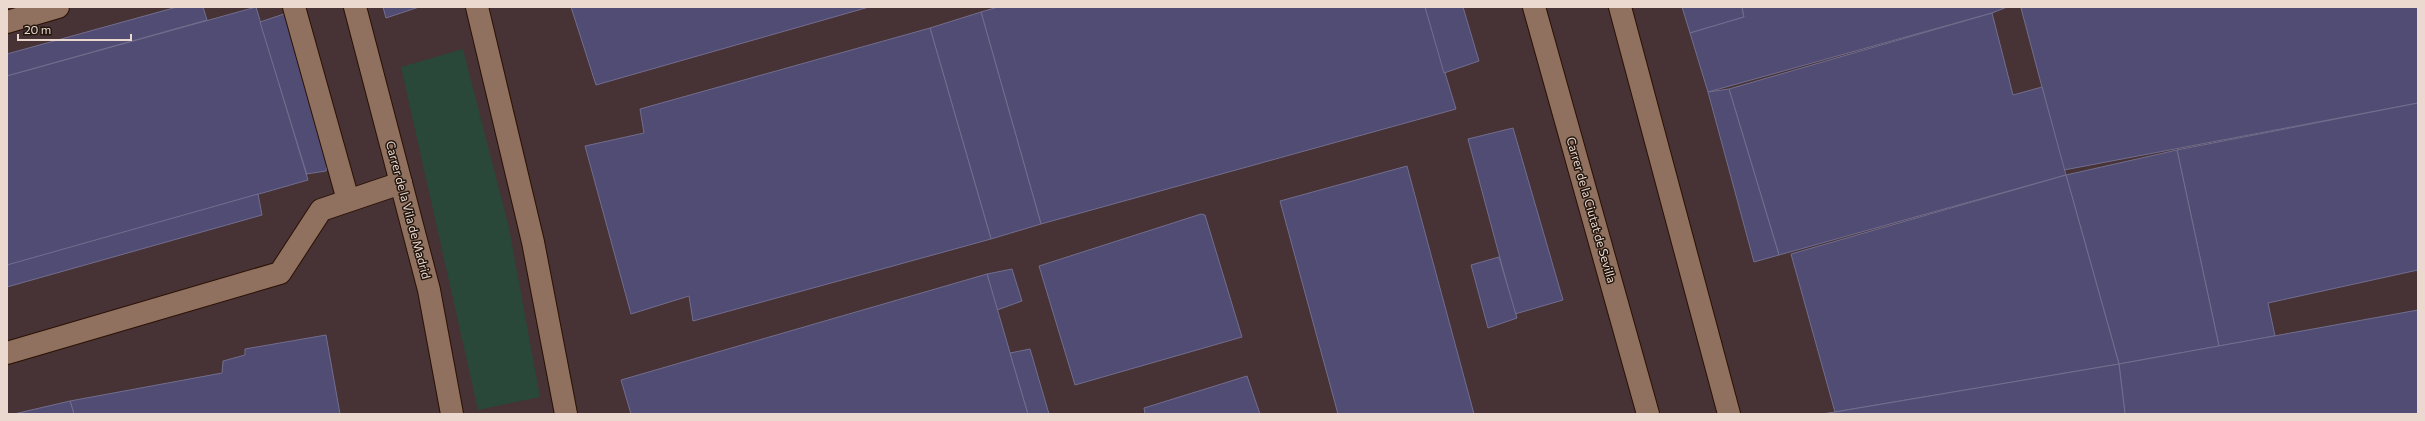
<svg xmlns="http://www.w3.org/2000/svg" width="2425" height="421" font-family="Commissioner,sans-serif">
<rect width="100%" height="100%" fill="#452919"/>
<rect fill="#473235" x="7" y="7" width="2411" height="407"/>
<path fill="#2a4839" d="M463 49 509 228 540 397 478 410 401 67Z"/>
<g fill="#514c74" stroke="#726e8e">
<path d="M177 7H203L207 20 7 76V54Z"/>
<path d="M256 7 308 180 7 266V76Z"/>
<path d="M383 7H419L386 18Z"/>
<path d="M571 7H869L596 85Z"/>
<path d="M998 7H1425L1456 109 1041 224 981 12Z"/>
<path d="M1425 7H1463L1479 61 1444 73Z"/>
<path d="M1682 7H1742L1744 17 1690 33Z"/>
<path d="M1742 7H2007L1992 13 1708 92 1690 33 1744 17Z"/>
<path d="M2026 7H2418V103L2064 170 2021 8Z"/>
<path d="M981 12 1041 224 991 239 930 28Z"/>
<path d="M287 13 329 157 326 171 306 174 307 175 260 22Z"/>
<path d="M1992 13 2013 95 2042 87 2066 175 1779 255 1729 89Z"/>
<path d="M930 28 991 239 693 321 689 296 631 314 585 146 644 133 640 109Z"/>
<path d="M1729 89 1779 255 1754 262 1708 92Z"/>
<path d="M2418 103V270L2268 303 2275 336 2219 346 2177 150Z"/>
<path d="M1513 128 1563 300 1515 314 1468 139Z"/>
<path d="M2177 150 2219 346 2119 364 2066 175Z"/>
<path d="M1407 166 1474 414H1338L1280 201Z"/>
<path d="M2066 175 2119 364 1835 412 1791 254Z"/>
<path d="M258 194 262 215 7 287V265Z"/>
<path d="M1201 214 1205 215 1242 337 1075 385 1039 266Z"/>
<path d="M1499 257 1517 318 1488 328 1471 265Z"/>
<path d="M1012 269 1022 301 997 310 987 274Z"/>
<path d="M987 274 1028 414H631L621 380Z"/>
<path d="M2418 310V414H2125L2119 364Z"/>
<path d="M326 335 340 414H74L70 401 222 373 223 361 245 355V349Z"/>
<path d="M1030 349 1049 414H1028L1010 353Z"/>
<path d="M2119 364 2125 414H1822L1835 412Z"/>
<path d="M1247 376 1260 414H1145L1144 408Z"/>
<path d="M70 401 74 414H14Z"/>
</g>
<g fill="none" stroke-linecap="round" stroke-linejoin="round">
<g stroke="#2a1103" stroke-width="24">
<g id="minor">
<path d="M294 7 348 200"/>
<path d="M355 7 429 290 452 414"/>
<path d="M477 7 533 242 566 414"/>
<path d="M1534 7 1648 414"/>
<path d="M1620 7 1729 414"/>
<path d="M7 22 58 7"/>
<path d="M7 353 280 273 321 210 401 183"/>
</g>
</g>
<use href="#minor" stroke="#90705e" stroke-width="22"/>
</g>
<g text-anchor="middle" stroke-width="3" stroke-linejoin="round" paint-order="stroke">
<g font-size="12" fill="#ebd9cf" stroke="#22160e">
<text transform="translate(408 210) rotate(75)" y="4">Carrer de la Vila de Madrid</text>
<text transform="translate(1591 210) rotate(74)" y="4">Carrer de la Ciutat de Sevilla</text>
</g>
</g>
<rect width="2425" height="421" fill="none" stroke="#ebd9cf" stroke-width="16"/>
<path d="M18 34v6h113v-6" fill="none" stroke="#ebd9cf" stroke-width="2"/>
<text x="24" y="34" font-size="12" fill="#ebd9cf" stroke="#22160e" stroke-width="3" paint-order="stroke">20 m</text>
</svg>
